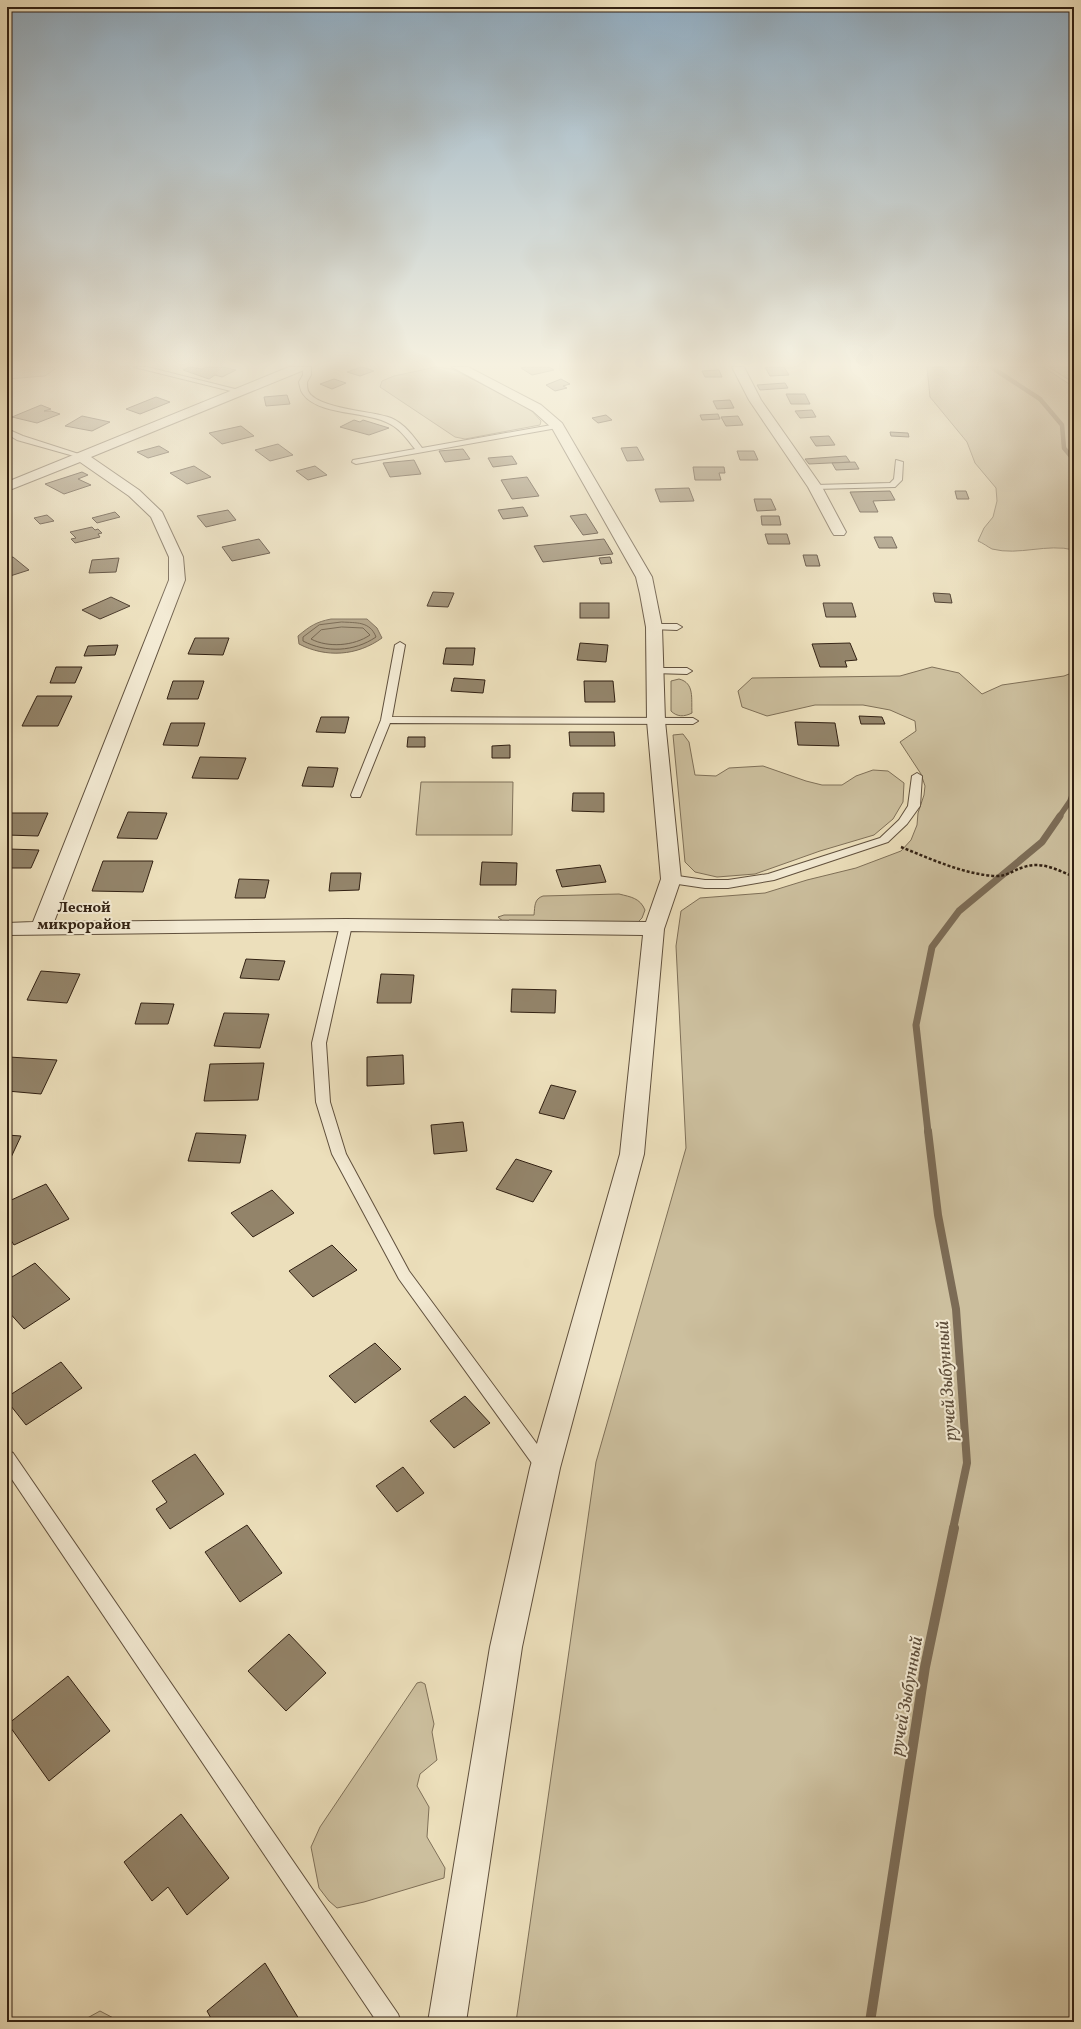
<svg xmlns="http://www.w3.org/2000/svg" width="1081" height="2029" font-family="Vollkorn,serif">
<rect width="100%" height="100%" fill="#ecdfbb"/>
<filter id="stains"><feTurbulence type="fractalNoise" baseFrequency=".005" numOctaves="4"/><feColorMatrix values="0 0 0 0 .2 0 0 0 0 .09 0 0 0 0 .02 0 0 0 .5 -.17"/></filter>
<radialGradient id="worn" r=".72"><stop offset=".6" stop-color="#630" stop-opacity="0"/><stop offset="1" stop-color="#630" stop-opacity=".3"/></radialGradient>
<g fill="#ccbf9e" stroke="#7f7058">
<path d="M7 367H54L55 369 45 376 7 379Z"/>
<path d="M436 367 452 369 506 396 530 409 541 421 540 425 465 439 455 437 380 387 382 381 394 376Z"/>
<path d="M927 367H1043L1074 387V550C1047 543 1019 556 992 549 988 547 983 543 978 541L984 528 993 517 997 501 996 488 975 463 967 442 930 397Z"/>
<path d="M1049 367H1074V383Z"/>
<path d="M932 667 959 673 982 694 1002 685 1064 676 1074 672V2022H516L596 1462 686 1148 676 946 681 911 700 898 765 893 807 880 856 868 901 851 911 840 917 825 918 813 924 795 925 786 921 774 900 742 916 731 915 721 890 710 863 705H815L767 716 742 707 738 691 752 678 900 676Z"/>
<path d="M679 679C695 683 691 699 692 713 684 717 677 717 671 711V681Z"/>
<path d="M683 734 689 742 695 775 716 776 729 768 763 766 806 781 822 785H842L856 776 873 770 888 771 904 783 903 802 893 819 874 835 820 851 755 874 717 877 695 872 685 862 673 735Z"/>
<path d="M421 782H513L512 835H416Z"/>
<path d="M619 894C631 897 640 898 645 910L642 918 636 924 505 923 498 917 504 915H534C535 906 534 899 543 896Z"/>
<path d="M421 1682 425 1684 434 1724 432 1732 437 1760 420 1774 417 1786 429 1807 427 1837 445 1868 444 1878 364 1902 337 1908 329 1901 319 1888 311 1847 320 1827 417 1683Z"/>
<path d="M100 2011 121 2022H80Z"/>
</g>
<path fill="#ad9e82" stroke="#7c6c56" d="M331 619H367L377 628 382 638C357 656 326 658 299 644L298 636C310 626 316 622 331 619Z"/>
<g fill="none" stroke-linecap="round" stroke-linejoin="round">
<g stroke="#70604a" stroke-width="1">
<path d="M342 622C356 623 370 621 376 637 354 652 326 653 303 641V637L319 625Z"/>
<path d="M342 627 363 628 370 635C354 646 328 648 311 639L321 630Z"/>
</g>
<path stroke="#7c6c56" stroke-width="4.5" d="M991 367 1040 399 1062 425 1064 448 1074 460"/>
<path stroke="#7c6c56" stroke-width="5.5" d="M1059 817 1070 801 1074 790"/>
<path stroke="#7c6c56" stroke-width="7" d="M928 1132 916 1025 932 947 959 911 1042 842 1060 816"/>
<path stroke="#7c6c56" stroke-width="8" d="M928 1131 938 1215 956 1309 967 1463 953 1529"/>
<path stroke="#7c6c56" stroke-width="10" d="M870 2022 925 1667 954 1528"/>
</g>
<g fill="#93846a" stroke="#322113">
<path d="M189 367 202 369 207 367H223L236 370 222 377 215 375 209 379 183 370Z"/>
<path d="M361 367H363L374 371 360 376 347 372Z"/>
<path d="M525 367H549L554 370 532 375 521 368Z"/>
<path d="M765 367H784L789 375 770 376Z"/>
<path d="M719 370 722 377H705L702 371Z"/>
<path d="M334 379 346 383 332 389 320 384Z"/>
<path d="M561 379 570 384 563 386 567 388 555 391 546 385Z"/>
<path d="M785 383 788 388 760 390 757 385Z"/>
<path d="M786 394H805L810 404H791Z"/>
<path d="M287 395 290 404 266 406 264 397Z"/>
<path d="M156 397 170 402 140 414 126 409Z"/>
<path d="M730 400 734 408 717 409 713 401Z"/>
<path d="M41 405 51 409 44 411H51L60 414 37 423 12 417Z"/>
<path d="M812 410 816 417 800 418 795 411Z"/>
<path d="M718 414 720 419 702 420 700 415Z"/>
<path d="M606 415 612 420 598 423 592 418Z"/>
<path d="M82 416 110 422 92 431 65 426Z"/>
<path d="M738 416 743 425 726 426 721 417Z"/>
<path d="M354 420 360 422 363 420 389 428 369 435 340 427Z"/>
<path d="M241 426 254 436 222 444 209 433Z"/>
<path d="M890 432 908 433 909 437 891 436Z"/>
<path d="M829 436 835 445 816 446 810 437Z"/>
<path d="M278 444 293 455 270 461 255 450Z"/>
<path d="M159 446 169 452 148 458 137 452Z"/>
<path d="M637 447 644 460 627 461 621 448Z"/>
<path d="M463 449 470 459 445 462 439 451Z"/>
<path d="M737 451H754L758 460H740Z"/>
<path d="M512 456 517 464 493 467 488 458Z"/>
<path d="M846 456 850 462 809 464 805 459Z"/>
<path d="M414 460 421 474 390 477 383 463Z"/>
<path d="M855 462 859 469 836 470 832 463Z"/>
<path d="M194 466 211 477 187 484 170 473Z"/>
<path d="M315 466 327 475 308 480 296 471Z"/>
<path d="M693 467H724L725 473H719L721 480H695Z"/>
<path d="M82 472 88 475 78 479 91 485 64 494 45 484Z"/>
<path d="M527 477 539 496 512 499 501 480Z"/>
<path d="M689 488 694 501 660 502 655 489Z"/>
<path d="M890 491 895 500 873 501 878 512H860L850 492Z"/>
<path d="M955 491H966L969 499H957Z"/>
<path d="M754 499H771L776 510 757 511Z"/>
<path d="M523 507 528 516 503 519 498 510Z"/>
<path d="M228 510 236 520 206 527 197 516Z"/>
<path d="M115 512 120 517 97 523 92 518Z"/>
<path d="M586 514 598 533 583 535 570 516Z"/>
<path d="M47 515 54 521 40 524 34 518Z"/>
<path d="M761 516H779L781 525H762Z"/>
<path d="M92 527 95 530 98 529 102 533 98 534 100 537 75 543 71 539 76 538 70 532Z"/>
<path d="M765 534H787L790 544H768Z"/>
<path d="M874 537H892L897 548H879Z"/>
<path d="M259 539 270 553 232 561 222 547Z"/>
<path d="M604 539 613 554 543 562 534 546Z"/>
<path d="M803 555H817L820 566H806Z"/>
<path d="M13 557 29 570 7 577V558Z"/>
<path d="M610 557 612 563 601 564 599 558Z"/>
<path d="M119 558 116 572 89 573 92 560Z"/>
<path d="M433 592 454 593 448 607 427 606Z"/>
<path d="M933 593 950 594 952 603 935 602Z"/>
<path d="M111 597 130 606 100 619 82 610Z"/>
<rect x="580" y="603" width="29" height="15"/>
<path d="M823 603H852L856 617H826Z"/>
<path d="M195 638H229L223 655 188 654Z"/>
<path d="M580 643 608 645 606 662 577 660Z"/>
<path d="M850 643 857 660 845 661 847 667H820L812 644Z"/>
<path d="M118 645 115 655 84 656 88 646Z"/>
<path d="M446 648H475L473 665 443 664Z"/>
<path d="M56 667H82L75 683H50Z"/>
<path d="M454 678 485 680 483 693 451 691Z"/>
<path d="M173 681H204L198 699H167Z"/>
<path d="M584 681H613L615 702H585Z"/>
<path d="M37 696H72L58 726H22Z"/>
<path d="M859 716 882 717 885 724H861Z"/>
<path d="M321 717H349L345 733 316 732Z"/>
<path d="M795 722 835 723 839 746 798 745Z"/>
<path d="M171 723H205L198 746 163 745Z"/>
<path d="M569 732H614L615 746H570Z"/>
<path d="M408 737H425V747H407Z"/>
<path d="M510 745V758H492V746Z"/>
<path d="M200 757 246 758 238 779 192 778Z"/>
<path d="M308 767 338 768 333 787 302 786Z"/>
<path d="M573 793H604V812L572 811Z"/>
<path d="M128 812 167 813 157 839 117 838Z"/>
<path d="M10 813H48L38 836 7 835V820Z"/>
<path d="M9 849 39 850 31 868H7Z"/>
<path d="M103 861H153L143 892 92 891Z"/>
<path d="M482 862 517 863 516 885H480Z"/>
<path d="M600 865 606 882 562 887 556 870Z"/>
<path d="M331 873H361L359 890 329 891Z"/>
<path d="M239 879 269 880 265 898H235Z"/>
<path d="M246 959 285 961 279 980 240 978Z"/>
<path d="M41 971 80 974 67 1003 27 1000Z"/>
<path d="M381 974 414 975 411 1003H377Z"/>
<path d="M512 989 556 990 555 1013 511 1012Z"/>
<path d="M141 1003 174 1004 168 1024H135Z"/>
<path d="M224 1013 269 1014 260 1048 214 1046Z"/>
<path d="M403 1055 404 1084 367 1086V1057Z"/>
<path d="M9 1057 57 1060 41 1094 7 1091V1061Z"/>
<path d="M264 1063 258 1100 204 1101 210 1064Z"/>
<path d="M551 1085 576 1091 564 1119 539 1113Z"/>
<path d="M463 1122 467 1151 434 1154 431 1125Z"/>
<path d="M196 1133 246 1135 240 1163 188 1161Z"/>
<path d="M7 1135 21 1136 7 1166Z"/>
<path d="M516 1159 552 1171 533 1202 496 1189Z"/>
<path d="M46 1184 69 1219 14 1245 7 1234V1202Z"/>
<path d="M272 1190 294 1213 253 1237 231 1213Z"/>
<path d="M332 1245 357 1270 313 1297 289 1271Z"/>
<path d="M35 1263 70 1299 24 1329 7 1310V1280Z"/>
<path d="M375 1343 401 1369 355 1403 329 1376Z"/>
<path d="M61 1362 82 1388 26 1425 7 1401V1397Z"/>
<path d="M465 1396 490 1423 454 1448 430 1421Z"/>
<path d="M195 1454 224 1494 170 1529 156 1509 167 1502 152 1481Z"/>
<path d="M403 1467 424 1493 397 1512 376 1486Z"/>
<path d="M247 1525 282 1573 240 1602 205 1552Z"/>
<path d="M289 1634 326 1673 286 1711 248 1671Z"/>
<path d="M68 1676 110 1731 49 1781 8 1724Z"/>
<path d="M181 1814 229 1878 187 1915 168 1887 152 1901 124 1862Z"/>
<path d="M265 1963 299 2019 295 2022H213L207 2011Z"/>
</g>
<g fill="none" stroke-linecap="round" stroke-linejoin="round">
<g stroke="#60503d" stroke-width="2">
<g id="lane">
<path d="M134 367H147L243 391 239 393Z"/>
<path d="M303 367H311V375L307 382C307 385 307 388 308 391 316 409 374 411 391 418 405 424 414 437 422 448L557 424 561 426 557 428 356 464 352 462 353 460 415 449C407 439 399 427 386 422 363 411 318 415 303 394 300 390 300 386 299 382L303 375Z"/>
<path d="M7 429 23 436 85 456 81 458 17 440 7 434Z"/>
<path d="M896 460 903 462 902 480 895 487 815 489 811 487 815 485 890 483 894 479Z"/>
<path d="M654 624H677L682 627 677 630 651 629V625Z"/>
<path d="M400 642 405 645 392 717 693 718 698 721 693 724 390 723 361 795 360 797H352L351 795 381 720 395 645Z"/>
<path d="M656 668H687L692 671 687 674 653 673 651 671Z"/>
<path d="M917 773 922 776 920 806 907 824 888 842 774 880 728 888H705L671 883 665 879 671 875 705 880H728L768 874 880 838 899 820 908 806 912 776Z"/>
<path d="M346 921 352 925 326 1043 330 1102 346 1154 409 1271 551 1463 554 1468 551 1473 545 1476 539 1473 399 1279 332 1154 316 1102 312 1043 340 925Z"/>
<path d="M7 1450 13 1453 398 2014 401 2022H377L7 1472Z"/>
</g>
</g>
<g stroke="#60503d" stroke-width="2">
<g id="street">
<path d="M289 367H306L304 370 91 457 139 490 162 512 183 557 185 580 54 922 346 919 646 922 661 879 647 721 646 627 640 594 636 577 552 428 533 411 452 367H468L541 405 562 423 652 577 662 627 665 721 681 879 664 929 644 1154 560 1468 522 1647 466 2022H428L490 1647 530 1468 620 1154 643 935 346 931 7 935V923L33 922 169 580V557L151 517 129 496 80 462 7 491V482Z"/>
<path d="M732 367H744L761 400 822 487 846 532 844 535H834L832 532 808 487 749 400Z"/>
</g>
</g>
<path stroke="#322113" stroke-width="2.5" stroke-dasharray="3 2" stroke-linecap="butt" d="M901 847C931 859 963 874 995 876 1007 877 1013 870 1024 867 1042 861 1058 870 1074 877"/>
<use href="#lane" fill="#f3ead3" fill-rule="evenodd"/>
<use href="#street" fill="#f3ead3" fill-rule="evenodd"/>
</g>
<linearGradient id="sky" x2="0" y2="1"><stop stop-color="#90abbf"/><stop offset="0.56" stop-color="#f6f1e0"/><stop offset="1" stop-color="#f6f1e0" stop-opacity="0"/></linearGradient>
<rect width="1081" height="651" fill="url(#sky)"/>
<g text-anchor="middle" stroke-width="4" stroke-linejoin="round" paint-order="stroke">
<g font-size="15" font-weight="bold" fill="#322113" stroke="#f3ead3">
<text x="84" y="912">Лесной<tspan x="84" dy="17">микрорайон</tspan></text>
</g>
<g font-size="18" font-style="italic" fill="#5d4d3a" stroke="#f3ead3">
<text transform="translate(946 1381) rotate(-94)" y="6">ручей Зыбунный</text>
<text transform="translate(906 1696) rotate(-80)" y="6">ручей Зыбунный</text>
</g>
</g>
<rect width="1081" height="2029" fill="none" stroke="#ecdfbb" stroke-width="24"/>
<rect x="8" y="8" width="1065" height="2013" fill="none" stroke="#322113" stroke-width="2"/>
<rect x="12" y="12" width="1057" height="2005" fill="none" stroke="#322113"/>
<rect width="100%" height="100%" filter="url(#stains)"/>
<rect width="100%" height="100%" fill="url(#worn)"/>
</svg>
